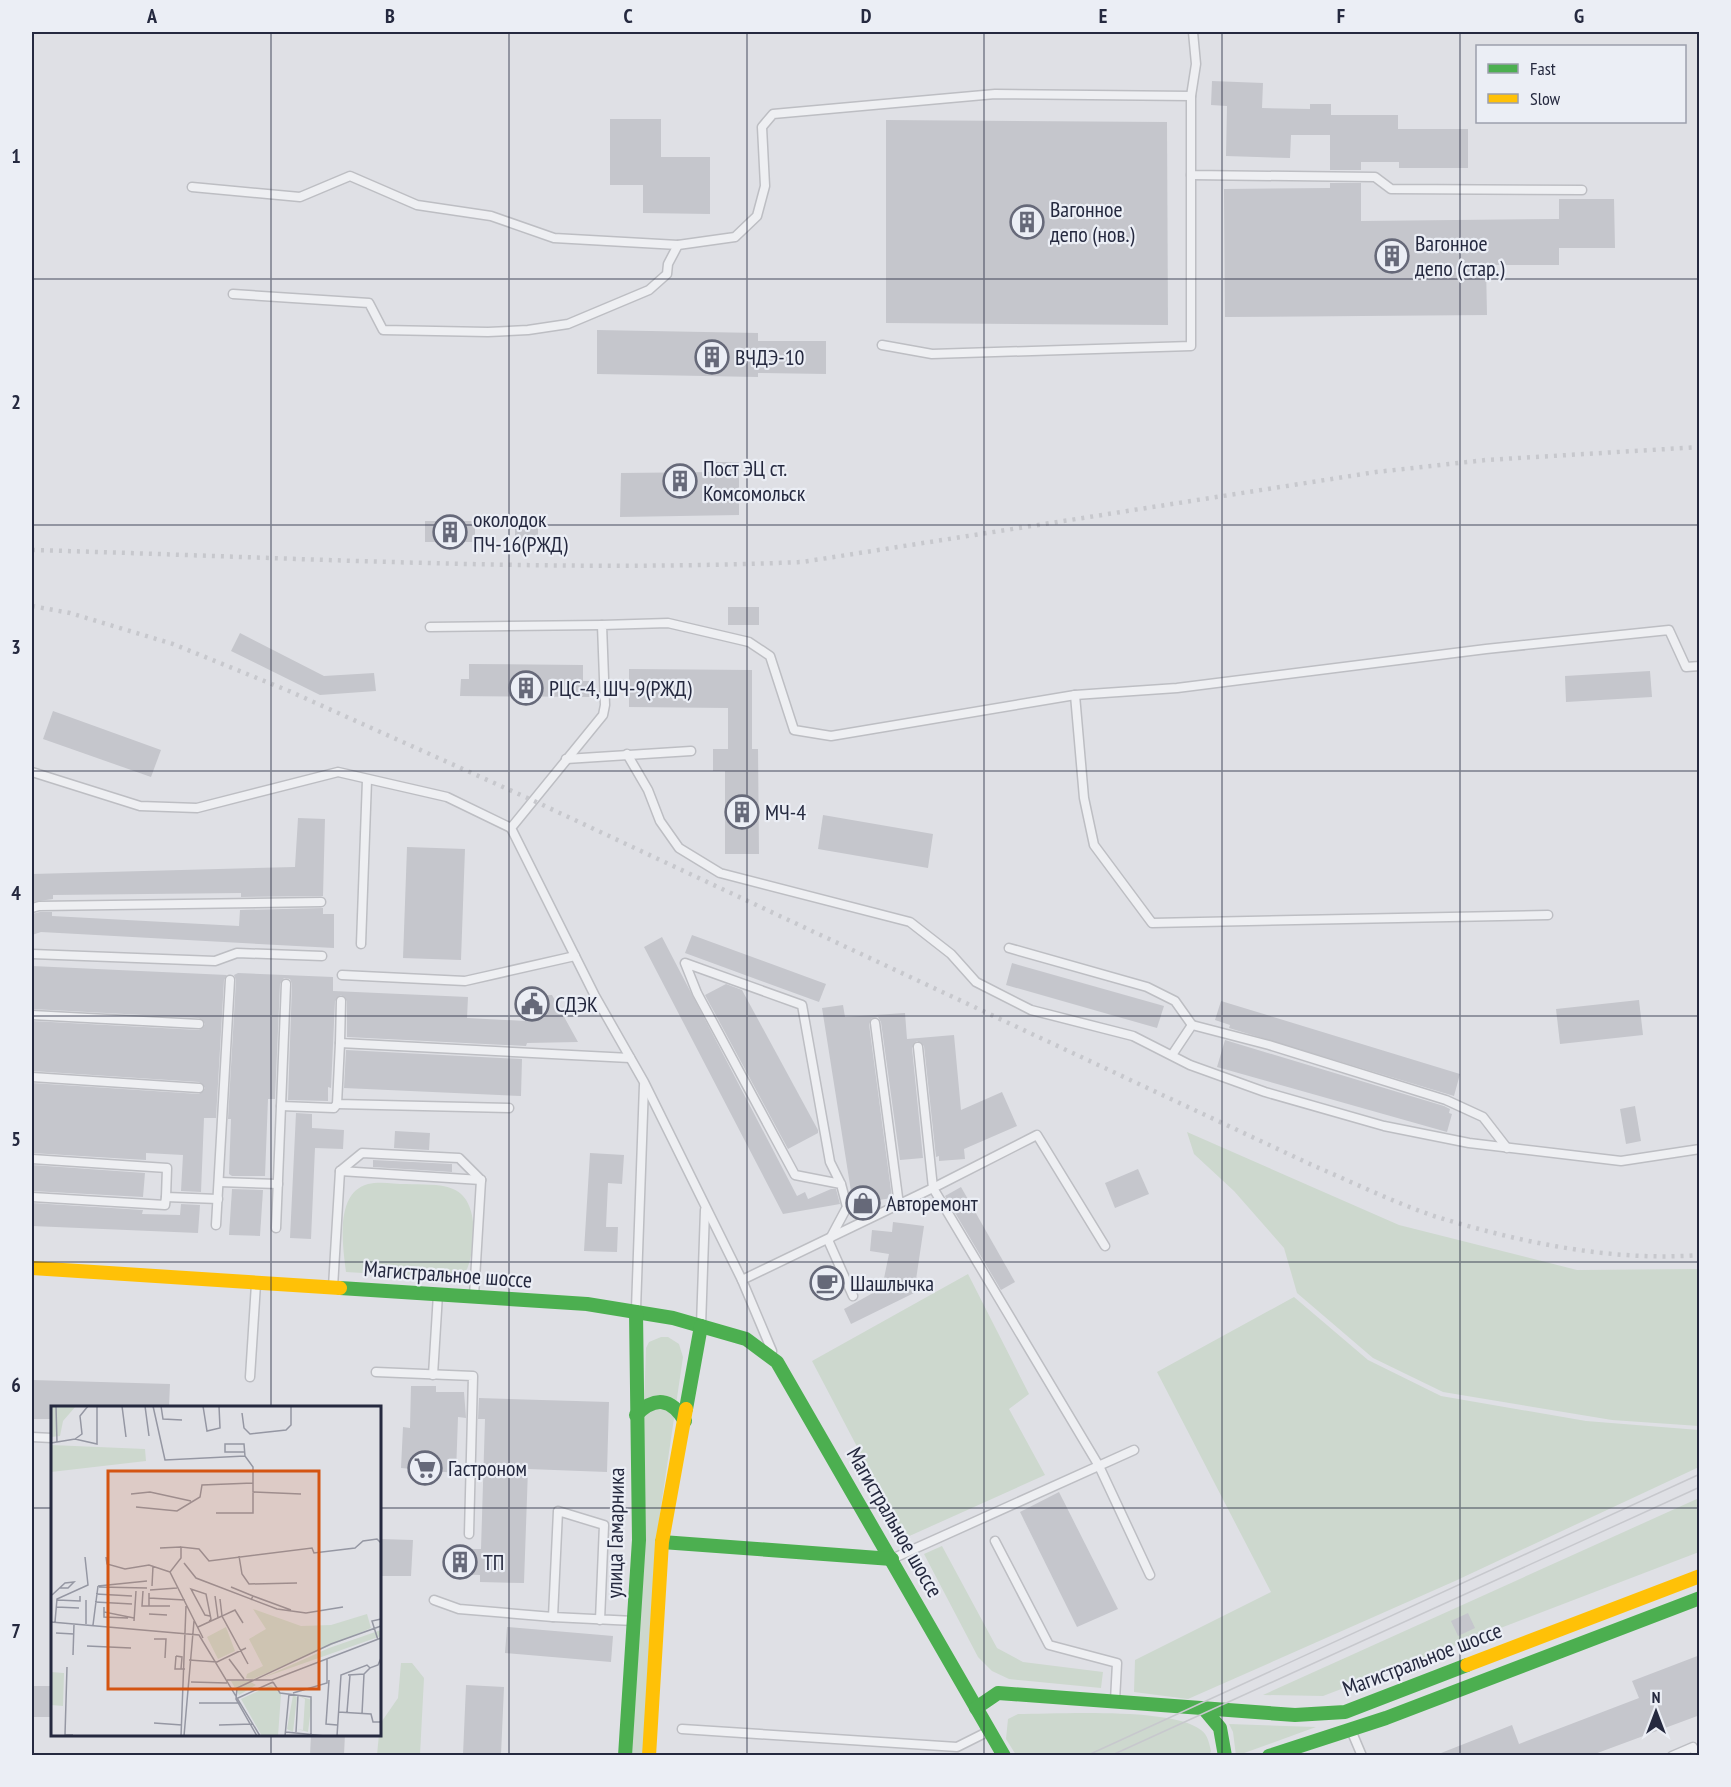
<svg xmlns="http://www.w3.org/2000/svg" width="1731" height="1787" font-family="'PT Sans Narrow',sans-serif">
<rect width="100%" height="100%" fill="#dfe0e5"/>
<g fill="#cdd8ce">
<path d="M1187 1132 1399 1225 1577 1270 1699 1269V1426L1612 1420 1443 1392 1373 1358 1297 1293 1284 1248 1234 1191 1194 1154Z"/>
<path d="M406 1184C421 1185 439 1183 453 1189 482 1200 476 1258 462 1279L346 1272C343 1247 334 1193 368 1184 380 1181 394 1184 406 1184Z"/>
<path d="M968 1274 1029 1394 1009 1409 1045 1475 905 1538 812 1361Z"/>
<path d="M1294 1297 1368 1360 1441 1396 1586 1421 1699 1430V1467L1455 1581 1188 1699 1134 1692 1135 1660 1271 1592 1157 1372Z"/>
<path d="M661 1337H668L679 1344 683 1357 656 1541 643 1755 632 1756 646 1348 649 1342Z"/>
<path d="M1699 1498V1552L1323 1696 1263 1695Z"/>
<path d="M942 1546 997 1648 1023 1662 1103 1672 1101 1688 1009 1679 992 1671 978 1657 924 1554Z"/>
<path d="M401 1663H412L424 1678 420 1755H377L380 1724 398 1698Z"/>
<path d="M1018 1714C1058 1714 1172 1707 1201 1730 1208 1735 1209 1743 1211 1751L1209 1756 1016 1755 1006 1739 1008 1719Z"/>
<path d="M1229 1724 1316 1727 1236 1756 1233 1732Z"/>
</g>
<g fill="#c5c6cc">
<path d="M1212 81 1263 83 1262 108 1310 109V104H1331V115H1398V129H1468V168H1399V162H1361V170H1330V135H1291L1290 158 1226 156 1227 106 1211 105Z"/>
<path d="M610 119H661V157H710V214L643 213V185H610Z"/>
<path d="M886 120 1167 122 1168 325 886 323Z"/>
<path d="M1330 183H1361V221L1559 219V199H1614L1615 248H1559V265H1486L1487 315 1225 317 1224 189 1330 188Z"/>
<path d="M597 330 758 333V341H826V374L758 373V377L597 374Z"/>
<path d="M716 462H739V515L620 517 621 473 716 472Z"/>
<rect x="425" y="521" width="50" height="21"/>
<rect x="515" y="523" width="23" height="16"/>
<rect x="728" y="607" width="31" height="18"/>
<path d="M240 633 324 676 374 673 376 691 320 695 231 651Z"/>
<path d="M469 664 583 665V681H591V697L460 696 461 679H469Z"/>
<path d="M629 669 752 670V749H758L759 854H725V771H713V749H728V708L629 707Z"/>
<path d="M1650 671 1652 697 1566 702 1565 676Z"/>
<path d="M53 711 161 750 151 777 43 739Z"/>
<path d="M823 815 933 834 928 868 818 849Z"/>
<path d="M298 818 325 819 323 896 241 897V893L53 895V899L32 902V874L295 867Z"/>
<path d="M407 847 465 849 461 960 403 958Z"/>
<path d="M323 908V914H334V948L41 932 32 935V914L40 912H52V916L239 926 240 910Z"/>
<path d="M692 935 826 984 819 1002 685 953Z"/>
<path d="M662 937 797 1196 805 1192 808 1199 831 1189H836L840 1204 783 1214 644 947Z"/>
<path d="M1012 963 1164 1006 1157 1028 1006 985Z"/>
<path d="M32 966 227 975 224 980 216 1118H204L201 1192 181 1191 183 1155 146 1153V1160L32 1153V1083L199 1094 205 1088 199 1082 32 1071V1021L199 1030 205 1024 199 1018 32 1009Z"/>
<path d="M238 973 333 977V991L468 997 467 1018 525 1021V996L552 995 578 1042 527 1043 526 1046 347 1037V1001L341 995 335 1001 331 1088 328 1087V1101L288 1100 292 984 290 979 284 978 280 984 275 1099H268L265 1176H232L229 1174 231 1119H228L236 980 234 975Z"/>
<path d="M726 984 742 990 818 1130V1133L788 1149 705 995Z"/>
<path d="M1639 1000 1643 1035 1560 1044 1556 1009Z"/>
<path d="M1221 1001 1460 1074 1454 1096 1229 1028 1230 1025 1215 1020Z"/>
<path d="M843 1005 845 1017 905 1013 907 1039 954 1035 961 1110 1002 1092 1017 1126 964 1149 965 1159 939 1161V1156L936 1157 924 1046 917 1041 912 1048 923 1158 900 1160 881 1022 878 1017 872 1018 869 1024 892 1198 853 1204 822 1008Z"/>
<path d="M1225 1040 1444 1106 1450 1109 1449 1113 1452 1114 1447 1132 1217 1067Z"/>
<path d="M346 1050 522 1059 521 1096 344 1088Z"/>
<path d="M1635 1106 1641 1141 1626 1144 1620 1109Z"/>
<path d="M296 1113 312 1114V1128L344 1130 343 1149 315 1148 311 1239 290 1238Z"/>
<path d="M395 1131 430 1133 429 1150 394 1148Z"/>
<path d="M590 1153 624 1155 622 1184 608 1183 606 1227H618L617 1252 584 1251Z"/>
<path d="M373 1160 452 1164V1172L373 1167Z"/>
<path d="M32 1165 145 1173 143 1197 32 1191Z"/>
<path d="M1138 1169 1149 1194 1115 1208 1105 1183Z"/>
<path d="M961 1187 1015 1282 1001 1290 945 1196Z"/>
<path d="M232 1189 263 1190 260 1236 229 1235Z"/>
<path d="M32 1203 143 1210 142 1214 180 1215 181 1204 200 1205 198 1233 32 1226Z"/>
<path d="M893 1222 924 1226 914 1293 851 1324 844 1309 882 1288 889 1254 870 1251 872 1230 892 1232Z"/>
<path d="M32 1380 170 1384 169 1407H52V1419H32Z"/>
<path d="M411 1386H436V1392H464L466 1418 458 1417 456 1473 401 1468 403 1427 410 1428Z"/>
<path d="M479 1398 609 1402 607 1472 528 1469 524 1583 480 1582V1575L449 1574 450 1549H481L485 1419H478Z"/>
<path d="M1059 1492 1118 1609 1077 1627 1020 1512Z"/>
<path d="M380 1539 413 1540 411 1576H380Z"/>
<path d="M1468 1613 1475 1628 1458 1636 1451 1621Z"/>
<path d="M507 1627 613 1636 611 1662 505 1653Z"/>
<path d="M1700 1655V1715L1592 1755H1436L1512 1725 1519 1744 1639 1698 1632 1681Z"/>
<path d="M466 1685 504 1687 501 1755H463Z"/>
<rect x="32" y="1686" width="20" height="31"/>
<path d="M311 1734H345L344 1755H310Z"/>
</g>
<g fill="none" stroke-linecap="round" stroke-linejoin="round">
<g stroke="#bdbec3" stroke-width="11">
<g id="lane">
<path d="M1193 32 1196 64 1191 96V175L1375 177 1391 189 1582 190"/>
<path d="M192 187 300 197 350 176 417 205 491 216 554 238 678 245"/>
<path d="M233 294 369 303 383 330 488 332 528 330 568 324 649 290 667 274 668 264 678 245 735 237 757 216 765 186 762 127 773 114 995 94 1191 96"/>
<path d="M882 345 932 354 1191 346V175"/>
<path d="M430 627 602 625"/>
<path d="M1075 695 1084 798 1094 845 1152 923 1548 915"/>
<path d="M627 754 648 790 660 821 679 848 720 873 910 922 951 954 976 982 1031 1010 1133 1036 1190 1065 1265 1092 1384 1126 1469 1143 1621 1161 1700 1149"/>
<path d="M566 759 691 751"/>
<path d="M32 772 140 806 197 808 338 772 447 797 511 828"/>
<path d="M32 908 39 906 321 902"/>
<path d="M361 944 367 780"/>
<path d="M1009 948 1147 987 1175 1001 1192 1025"/>
<path d="M32 954 215 961 237 953 322 956"/>
<path d="M342 975 465 981 575 956"/>
<path d="M286 984 281 1106 334 1108 337 1104"/>
<path d="M341 1001 340 1043 630 1058"/>
<path d="M32 1015 199 1024"/>
<path d="M875 1023 899 1205"/>
<path d="M340 1043 337 1104 509 1108"/>
<path d="M1172 1055 1192 1025 1269 1045 1446 1100 1483 1117 1507 1148"/>
<path d="M32 1077 199 1088"/>
<path d="M32 1159 167 1168 166 1197 218 1199"/>
<path d="M340 1171 481 1180"/>
<path d="M219 1182 278 1184"/>
<path d="M32 1197 165 1205 166 1197"/>
<path d="M216 1225 230 980"/>
<path d="M276 1228 281 1106"/>
<path d="M831 1237 847 1207 841 1184 830 1162 802 1005 685 963 697 993 795 1175 841 1184"/>
<path d="M828 1240 853 1296"/>
<path d="M1105 1246 1037 1135 933 1188 1099 1466 1150 1575"/>
<path d="M742 1280 933 1188 918 1047"/>
<path d="M333 1287 340 1171 362 1153 459 1158 481 1180"/>
<path d="M474 1296 481 1180"/>
<path d="M636 1309 644 1085"/>
<path d="M701 1326 705 1210"/>
<path d="M772 1351 742 1280 644 1082 595 996 511 828 603 715 605 705 602 625 668 623 749 642 770 656 794 730 831 736 1075 695 1177 688 1486 649 1669 630 1686 667 1700 666"/>
<path d="M376 1372 473 1376 469 1534"/>
<path d="M433 1375 438 1294"/>
<path d="M250 1377 256 1284"/>
<path d="M32 1437 52 1438"/>
<path d="M995 1541 1049 1645 1117 1663 1115 1701"/>
<path d="M894 1558 1134 1450"/>
<path d="M434 1600 459 1609 553 1617"/>
<path d="M600 1620 604 1525 558 1511 553 1617 634 1621"/>
<path d="M682 1729 957 1747 989 1731"/>
<path d="M1351 1730 1362 1756"/>
<path d="M1672 1756 1693 1747 1697 1756"/>
</g>
</g>
<use href="#lane" stroke="#eeeff2" stroke-width="8"/>
<g stroke="#4caf50" stroke-width="14">
<path d="M340 1288 587 1304 673 1318 746 1339 777 1362 1004 1756"/>
<path d="M686 1409 701 1326"/>
<path d="M636 1415C655 1396 671 1398 685 1421"/>
<path d="M662 1542 892 1559"/>
<path d="M976 1708 998 1693 1295 1715 1345 1712 1467 1665"/>
<path d="M1205 1710 1220 1728 1225 1756"/>
<path d="M625 1756 639 1540 636 1312"/>
<path d="M1269 1756 1386 1718 1700 1598"/>
</g>
<g stroke="#ffc107" stroke-width="14">
<path d="M32 1268 340 1288"/>
<path d="M1467 1665 1700 1576"/>
<path d="M649 1756 662 1542 686 1409"/>
</g>
<g stroke="#c7c8cd" stroke-width="1.5">
<path d="M1086 1756 1700 1474"/>
<path d="M1110 1756 1700 1487"/>
</g>
<g stroke="#c7c8cd" stroke-width="4.5" stroke-dasharray="3 6" stroke-linecap="butt">
<path d="M32 550C288 557 546 573 802 562L1376 472 1486 460 1700 447"/>
<path d="M32 606 70 613 173 644 289 691 532 800 1312 1165C1352 1182 1393 1202 1434 1216 1518 1242 1612 1262 1700 1255"/>
</g>
</g>
<path fill="none" stroke="#25293f" stroke-width="1.5" stroke-opacity="0.55" d="M271 32V1408M509 32V1756M747 32V1756M984 32V1756M1222 32V1756M1460 32V1756M32 279H1700M32 525H1700M32 771H1700M32 1016H1700M32 1262H1700M32 1508H52M380 1508H1700M271 1734V1756"/>
<defs>
<g id="building-ring" transform="scale(1.725)"><circle r="9.5" fill="#ebeef5" stroke="#666979" stroke-width="1.5"/><path d="M-4-6H4V6H1V3H-1V6H-4ZM-2.5-4.3h1.7v1.8h-1.7ZM.8-4.3h1.7v1.8H.8ZM-2.5-1h1.7V.8h-1.7ZM.8-1h1.7V.8H.8Z" fill="#666979"/></g>
<g id="civic-ring" transform="scale(1.725)"><circle r="9.5" fill="#ebeef5" stroke="#666979" stroke-width="1.5"/><path d="M-.6-6.5H3V-4.5H.6V-3L4-1V1h2V6H-6V1h2V-1L-.6-3ZM-1.2 2.5V6h2.4V2.5Z" fill="#666979"/></g>
<g id="shop-ring" transform="scale(1.725)"><circle r="9.5" fill="#ebeef5" stroke="#666979" stroke-width="1.5"/><path d="M-5-2.5h2.3a2.7 3.5 0 0 1 5.4 0H5L5.5 6h-11ZM-1.5-2.5h3a1.5 2.3 0 0 0-3 0Z" fill="#666979"/></g>
<g id="cafe-ring" transform="scale(1.725)"><circle r="9.5" fill="#ebeef5" stroke="#666979" stroke-width="1.5"/><path d="M-5.5-4.5H6V0H3Q3 3.5 0 3.5H-2.5Q-5.5 3.5-5.5 0ZM3-3.2v2h1.7v-2ZM-6 4.5H4V6H-6Z" fill="#666979"/></g>
<g id="supermarket-ring" transform="scale(1.725)"><circle r="9.5" fill="#ebeef5" stroke="#666979" stroke-width="1.5"/><path d="M-6-5.5h2.5l.6 2H6L4.5 2H-2.5L-4.4-4H-6ZM-1.5 3.2a1.3 1.3 0 1 0 .1 0ZM3 3.2a1.3 1.3 0 1 0 .1 0Z" fill="#666979"/></g>
</defs>
<g fill-rule="evenodd">
<use href="#building-ring" x="1027" y="222"/>
<use href="#building-ring" x="1392" y="256"/>
<use href="#building-ring" x="712" y="357"/>
<use href="#building-ring" x="680" y="481"/>
<use href="#building-ring" x="450" y="532"/>
<use href="#building-ring" x="526" y="688"/>
<use href="#building-ring" x="742" y="812"/>
<use href="#civic-ring" x="532" y="1004"/>
<use href="#shop-ring" x="863" y="1203"/>
<use href="#cafe-ring" x="827" y="1283"/>
<use href="#supermarket-ring" x="425" y="1468"/>
<use href="#building-ring" x="460" y="1562"/>
</g>
<g text-anchor="middle" stroke-width="4.5" stroke-linejoin="round" paint-order="stroke">
<g font-size="22" fill="#25293f" stroke="#ebeef5" text-anchor="start">
<text x="1050" y="217">Вагонное<tspan x="1050" dy="25">депо (нов.)</tspan></text>
<text x="1415" y="251">Вагонное<tspan x="1415" dy="25">депо (стар.)</tspan></text>
<text x="735" y="365">ВЧДЭ-10</text>
<text x="703" y="476">Пост ЭЦ ст.<tspan x="703" dy="25">Комсомольск</tspan></text>
<text x="473" y="527">околодок<tspan x="473" dy="25">ПЧ-16(РЖД)</tspan></text>
<text x="549" y="696">РЦС-4, ШЧ-9(РЖД)</text>
<text x="765" y="820">МЧ-4</text>
<text x="555" y="1012">СДЭК</text>
<text x="886" y="1211">Авторемонт</text>
<text x="850" y="1291">Шашлычка</text>
<text x="448" y="1476">Гастроном</text>
<text x="483" y="1570">ТП</text>
</g>
<g font-size="22" fill="#25293f" stroke="#ebeef5">
<text transform="translate(448 1274) rotate(4)" y="8">Магистральное шоссе</text>
<text transform="translate(895 1522) rotate(60)" y="8">Магистральное шоссе</text>
<text transform="translate(615 1533) rotate(-89)" y="8">улица Гамарника</text>
<text transform="translate(1422 1659) rotate(-21)" y="8">Магистральное шоссе</text>
</g>
</g>
<g transform="translate(51 1406)">
<rect width="330" height="330" fill="#dfe0e5"/>
<path d="M0 0H25L12 15 9 30 0 31ZM0 39 94 43 95 55 0 66ZM202 203 250 220 280 219 316 208 320 222 202 273 195 272 196 268 212 260 198 233 215 223ZM175 221 184 245 167 253 156 231ZM330 224V230L211 272 278 242ZM0 266 13 267 12 300 0 299ZM180 275H198L205 279 188 289ZM220 279 230 288 227 330H211L190 293ZM242 289 246 291 242 326 236 323ZM248 290 261 294 257 326 246 323 252 324 254 293Z" fill="#cdd8ce"/>
<path fill="none" stroke="#9597a3" stroke-width="1.5" d="M5 0 6 37M71 0 75 31M94 0 98 30M102 0 114 54 194 50 202 61V86L250 88M110 0 112 13 131 14M152 0 156 25 169 22 168 0M191 7 193 22 199 28 235 24 240 19V0M24 33 31 28 29 10 37 0M0 37 24 33 46 38V0M193 46H174V38H193L194 50M80 88 99 86 140 95M85 101 126 105 149 91 151 79 202 77M165 107H202V87M109 142 130 141M188 150 191 168 198 178 246 177M55 151 56 158 74 163 98 159 119 166M133 157 145 172 226 203 255 207 292 201M0 172V199M47 180 96 175M101 180 102 160M48 181 96 182M180 181 202 190M99 184 126 182M92 185 91 200H98M98 187V192L134 194M45 188 81 190M1 189 14 177 23 176 17 182H9M164 190 167 212M98 192V200H119M6 194 29 195V190M35 194V218M200 194 202 190 240 204M44 196 81 198M5 201 28 202M53 201V206L83 212M53 206V211L77 212M98 208 116 209M83 215 85 185M0 216 148 229 209 330M4 216 6 193 37 179 34 151M158 216 160 213 155 188 140 183 154 209 159 210M192 217 184 204 171 210 197 258M42 219 47 180M147 221 171 210 169 193M5 227 23 228M152 232 119 166 130 152V141L148 143 158 155 261 142 263 147 304 142 312 135 326 133 330 137M103 233H115L114 252M327 234 321 215 330 213M36 240 80 242M22 249 23 218M125 250 124 263H134M125 250 131 251 130 263M178 253 193 273M138 254 166 256 195 242M16 261 14 329H22M297 269 313 268 319 262M176 274H221L330 232M278 274 275 318 286 319M140 276 176 277M222 276 229 287 260 291V328M242 287 276 277V253M187 292 222 276M148 297H189M287 306 320 308 322 316H330M296 306 299 269M311 308 313 268M103 317 131 319M168 319 202 318M235 326 274 330M245 326 247 289M130 330 135 200M133 330 143 215M206 330 185 293 186 282 280 238 330 220M234 330 238 288M286 330 290 269 316 259 319 262 327 259 330 252"/>
<path fill="#d45411" fill-opacity="0.15" stroke="#d45411" stroke-width="3" d="M57 65H268V283H57Z"/>
<rect width="330" height="330" fill="none" stroke="#25293f" stroke-width="3"/>
</g>
<rect width="1731" height="1787" fill="none" stroke="#ebeef5" stroke-width="66"/>
<rect x="1476" y="45" width="210" height="78" fill="#ebeef5" stroke="#9c9fac" stroke-width="1.5"/>
<rect x="1488" y="64" width="30" height="9" fill="#4caf50" stroke="#9c9fac" stroke-width="1.5"/>
<text x="1530" y="75" font-size="18" fill="#25293f">Fast</text>
<rect x="1488" y="94" width="30" height="9" fill="#ffc107" stroke="#9c9fac" stroke-width="1.5"/>
<text x="1530" y="105" font-size="18" fill="#25293f">Slow</text>
<g transform="translate(1656 1712)" stroke="#ebeef5" stroke-width="4.5" paint-order="stroke">
<path d="M0-4.5L10 22L0 15L-10 22Z" fill="#25293f"/>
<text y="-9" font-size="16" font-weight="bold" text-anchor="middle" fill="#25293f">N</text>
</g>
<rect x="33" y="33" width="1665" height="1721" fill="none" stroke="#25293f" stroke-width="2"/>
<g font-size="20" text-anchor="middle" font-weight="bold" fill="#25293f">
<text x="152" y="23">A</text>
<text x="390" y="23">B</text>
<text x="628" y="23">C</text>
<text x="866" y="23">D</text>
<text x="1103" y="23">E</text>
<text x="1341" y="23">F</text>
<text x="1579" y="23">G</text>
<text x="16" y="163">1</text>
<text x="16" y="409">2</text>
<text x="16" y="654">3</text>
<text x="16" y="900">4</text>
<text x="16" y="1146">5</text>
<text x="16" y="1392">6</text>
<text x="16" y="1638">7</text>
</g>
</svg>
